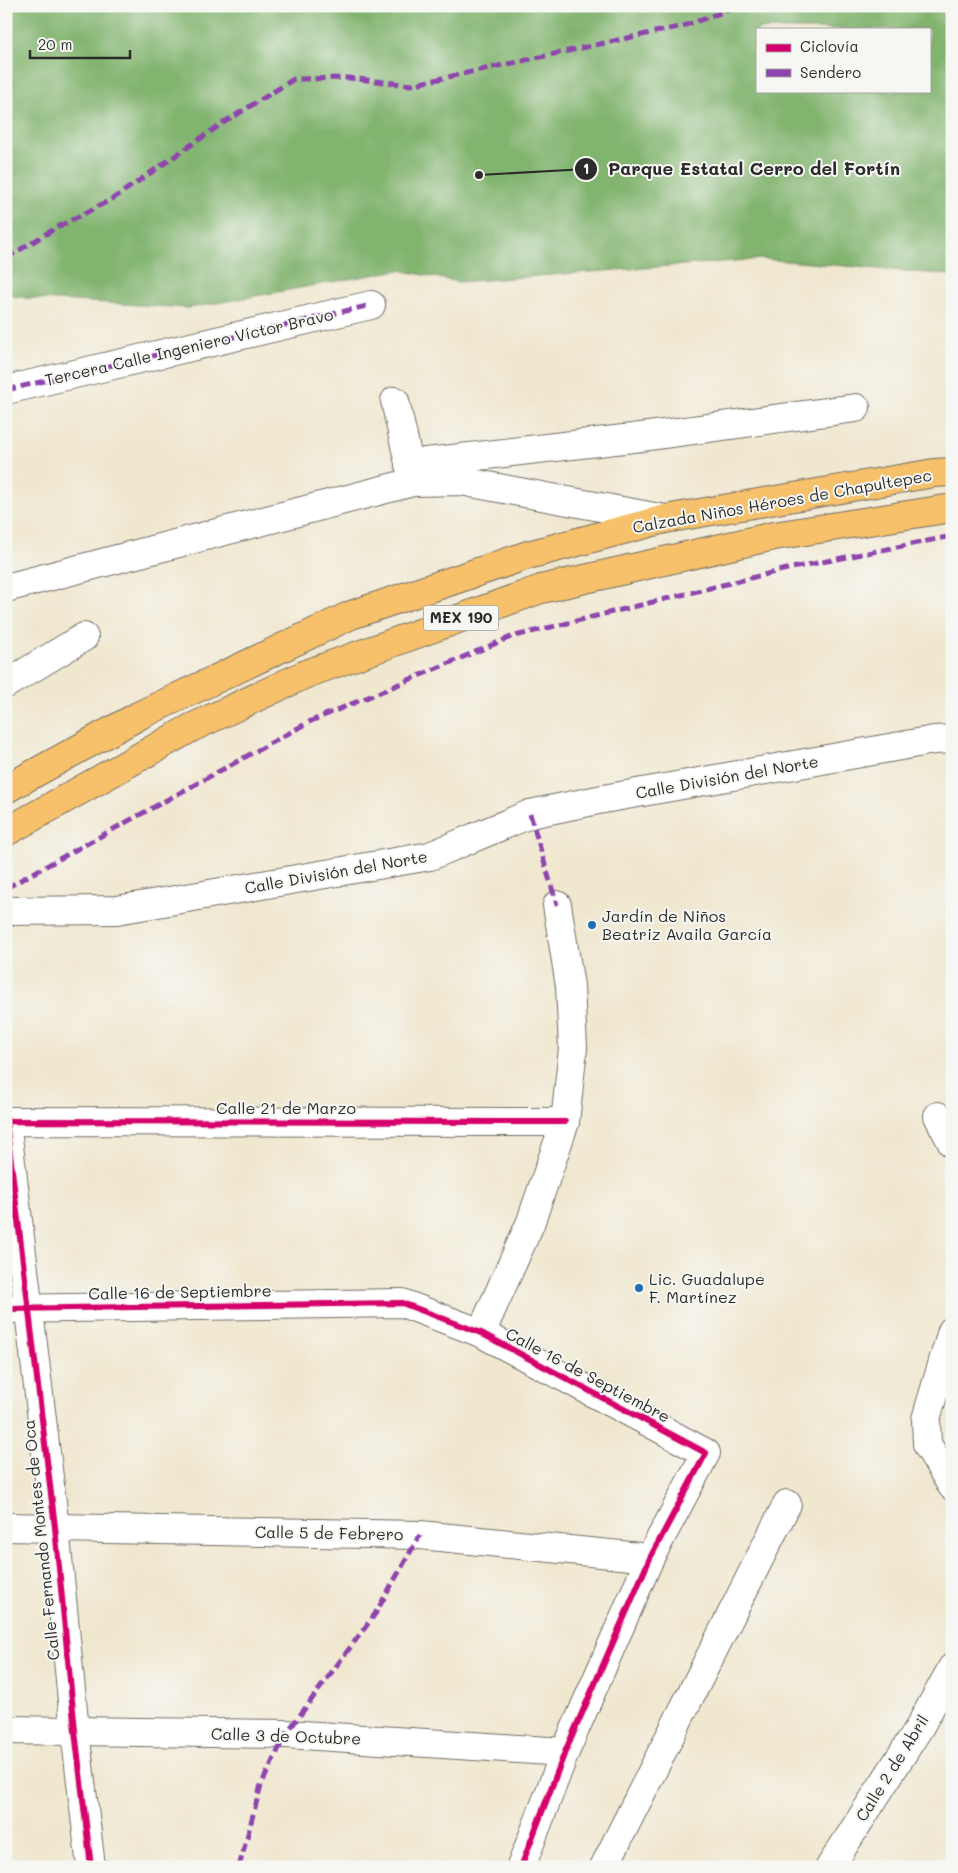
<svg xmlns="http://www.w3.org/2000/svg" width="958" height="1873" font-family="Mali,sans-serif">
<rect width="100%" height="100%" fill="#f6f6f2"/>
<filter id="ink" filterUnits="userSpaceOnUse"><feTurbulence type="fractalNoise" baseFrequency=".02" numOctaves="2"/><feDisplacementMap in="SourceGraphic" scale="10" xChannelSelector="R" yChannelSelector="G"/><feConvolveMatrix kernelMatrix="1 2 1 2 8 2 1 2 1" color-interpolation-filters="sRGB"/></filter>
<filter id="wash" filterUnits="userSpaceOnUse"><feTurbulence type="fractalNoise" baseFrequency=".0096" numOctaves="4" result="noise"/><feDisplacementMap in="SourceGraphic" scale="20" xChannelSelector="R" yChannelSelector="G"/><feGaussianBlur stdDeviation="1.12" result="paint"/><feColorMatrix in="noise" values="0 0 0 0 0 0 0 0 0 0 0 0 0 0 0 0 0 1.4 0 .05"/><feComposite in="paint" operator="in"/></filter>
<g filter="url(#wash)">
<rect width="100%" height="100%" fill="#f0e7cf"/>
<path fill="#81b46e" stroke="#56704c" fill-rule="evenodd" d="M6 6H952V275L762 259 459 282 399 270 189 308 26 298 6 295ZM757 29H929V91H757Z"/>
</g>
<g filter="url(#ink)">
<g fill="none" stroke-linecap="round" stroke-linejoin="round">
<g stroke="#706d64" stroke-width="30">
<g id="street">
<path d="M6 390 371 305"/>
<path d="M395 401 413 481"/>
<path d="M409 464 641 437 856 408"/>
<path d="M6 588 413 482 461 481 665 519"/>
<path d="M6 684 84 637"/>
<path d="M6 911 117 910 430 856 530 814 598 800 934 740 952 739"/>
<path d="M938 1116 952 1143"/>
<path d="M6 1309 402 1303 481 1333 706 1453 650 1558 565 1752 521 1867"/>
<path d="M952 1331 926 1419 927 1444 952 1486"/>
<path d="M481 1333 530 1224 565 1122 573 1048 570 986 557 905"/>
<path d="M6 1527 420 1535 650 1558"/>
<path d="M6 1730 286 1734 565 1752"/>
<path d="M91 1867 75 1731 55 1527 6 1121 565 1122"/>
<path d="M604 1867 787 1504"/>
<path d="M830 1867 919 1728 952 1668"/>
</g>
</g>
<g stroke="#706d64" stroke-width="30">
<g id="primary">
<path d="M6 789 140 715 351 615 528 555 665 519 934 473 952 472"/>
<path d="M6 832 191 728 306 674 541 589 774 536 952 508"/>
</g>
</g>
<use href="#street" stroke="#fff" stroke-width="28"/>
<use href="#primary" stroke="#f7c06b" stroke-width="28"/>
<g stroke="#8e44ad" stroke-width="5" stroke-dasharray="10 5" stroke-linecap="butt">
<path d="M6 258 56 228 114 198 223 123 294 79 349 78 411 85 683 26 740 6"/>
<path d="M6 390 371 305"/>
<path d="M530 814 557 905"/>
<path d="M6 888 311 721 511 637 787 569 952 536"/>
<path d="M239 1867 261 1785 286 1734 375 1614 420 1535"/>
</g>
<g stroke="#f6f6f2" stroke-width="9">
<g id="cycleway">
<path d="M6 1309 402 1303 481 1333 706 1453 650 1558 565 1752 521 1867"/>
<path d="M91 1867 75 1731 55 1527 6 1121 565 1122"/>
</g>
</g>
<use href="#cycleway" stroke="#d6006c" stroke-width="6"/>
</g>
</g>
<g fill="#1f6fb2" stroke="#f6f6f2" stroke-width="2">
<circle cx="592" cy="925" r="5"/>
<circle cx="639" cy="1288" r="5"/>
</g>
<g text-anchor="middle" stroke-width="4" stroke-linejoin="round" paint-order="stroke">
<rect fill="#f6f6f2" stroke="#686867" stroke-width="1" x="423.5" y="605.5" width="75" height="25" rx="4"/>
<g font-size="15" font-weight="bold" fill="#2b2b2b">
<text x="461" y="623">MEX 190</text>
</g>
<g font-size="16" fill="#2b2b2b" stroke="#f6f6f2">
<text transform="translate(189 347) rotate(-13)" y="6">Tercera Calle Ingeniero Víctor Bravo</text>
<text transform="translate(782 501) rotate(-10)" y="6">Calzada Niños Héroes de Chapultepec</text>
<text transform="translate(727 777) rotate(-10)" y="6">Calle División del Norte</text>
<text transform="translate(336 872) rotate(-10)" y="6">Calle División del Norte</text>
<text x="286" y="1114">Calle 21 de Marzo</text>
<text transform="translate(180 1292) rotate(-1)" y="6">Calle 16 de Septiembre</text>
<text transform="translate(588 1375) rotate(28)" y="6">Calle 16 de Septiembre</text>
<text transform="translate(329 1533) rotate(1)" y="6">Calle 5 de Febrero</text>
<text transform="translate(41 1540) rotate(-96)" y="6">Calle Fernando Montes de Oca</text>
<text transform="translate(286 1736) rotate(2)" y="6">Calle 3 de Octubre</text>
<text transform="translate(892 1768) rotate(-58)" y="6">Calle 2 de Abril</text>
</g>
<g font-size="16" fill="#2b2b2b" stroke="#f6f6f2" text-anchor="start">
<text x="602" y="922">Jardín de Niños<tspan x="602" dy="18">Beatriz Availa García</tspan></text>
<text x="649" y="1285">Lic. Guadalupe<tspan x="649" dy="18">F. Martínez</tspan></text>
</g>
</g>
<path fill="none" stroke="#2b2b2b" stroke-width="2" d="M479 175L586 169"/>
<g fill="#2b2b2b" stroke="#f6f6f2" stroke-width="2">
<circle cx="479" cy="175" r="5"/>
<circle cx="586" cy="169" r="12"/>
</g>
<g font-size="15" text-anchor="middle" font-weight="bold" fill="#fff">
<text x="586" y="174">1</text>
</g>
<g font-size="18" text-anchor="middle" font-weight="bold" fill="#2b2b2b" stroke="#f6f6f2" stroke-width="4" stroke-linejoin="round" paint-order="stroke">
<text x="754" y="175">Parque Estatal Cerro del Fortín</text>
</g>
<rect width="958" height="1873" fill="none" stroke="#f6f6f2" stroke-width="25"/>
<rect x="756" y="28" width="175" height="65" fill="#f6f6f2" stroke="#a5a5a2"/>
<rect x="766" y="44" width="25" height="8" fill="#d6006c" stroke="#a5a5a2"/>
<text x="800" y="52" font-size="15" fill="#2b2b2b">Ciclovía</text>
<rect x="766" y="69" width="25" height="8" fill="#8e44ad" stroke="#a5a5a2"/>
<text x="800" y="78" font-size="15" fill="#2b2b2b">Sendero</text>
<path d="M30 50v8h100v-8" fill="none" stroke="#2b2b2b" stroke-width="2.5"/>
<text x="38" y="50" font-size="15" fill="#2b2b2b" stroke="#f6f6f2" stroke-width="4" paint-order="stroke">20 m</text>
</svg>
